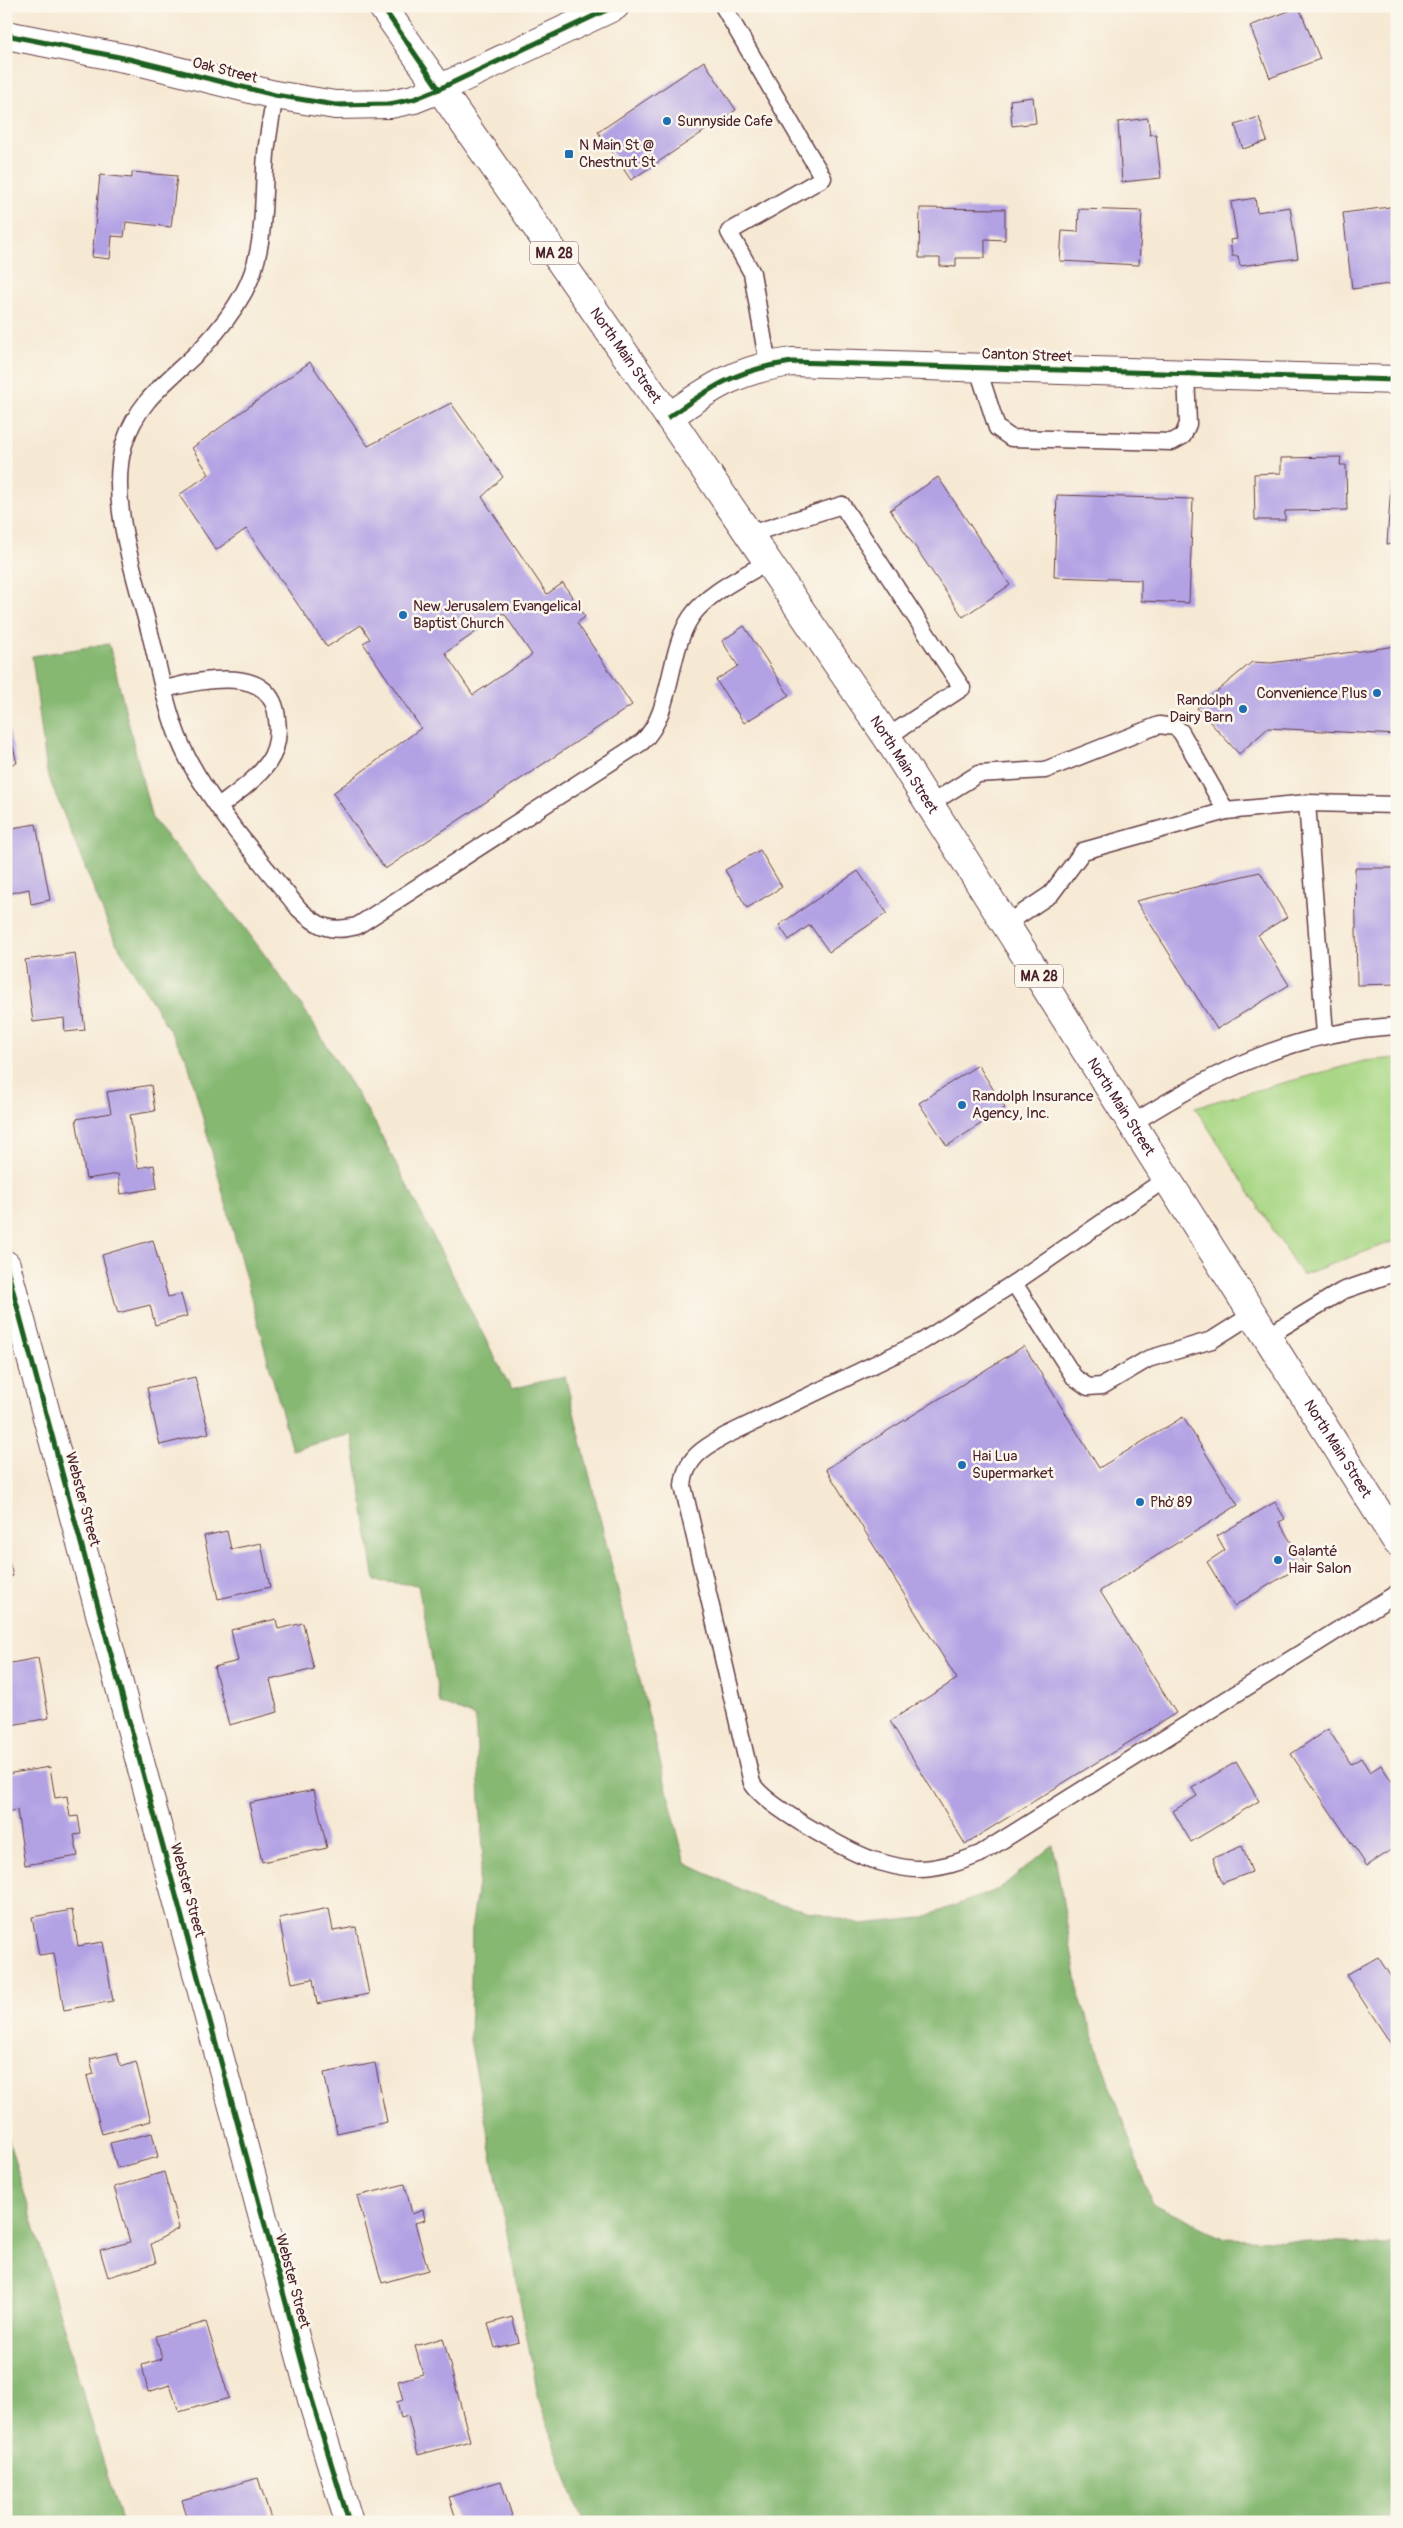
<svg xmlns="http://www.w3.org/2000/svg" width="1403" height="2528" font-family="Pangolin,sans-serif">
<rect width="100%" height="100%" fill="#fbf7ec"/>
<filter id="ink" filterUnits="userSpaceOnUse"><feTurbulence type="fractalNoise" baseFrequency=".02" numOctaves="2"/><feDisplacementMap in="SourceGraphic" scale="10" xChannelSelector="R" yChannelSelector="G"/><feConvolveMatrix kernelMatrix="1 2 1 2 8 2 1 2 1" color-interpolation-filters="sRGB"/></filter>
<filter id="wash" filterUnits="userSpaceOnUse"><feTurbulence type="fractalNoise" baseFrequency=".0096" numOctaves="4" result="noise"/><feDisplacementMap in="SourceGraphic" scale="20" xChannelSelector="R" yChannelSelector="G"/><feGaussianBlur stdDeviation="1.12" result="paint"/><feColorMatrix in="noise" values="0 0 0 0 0 0 0 0 0 0 0 0 0 0 0 0 0 1.4 0 .05"/><feComposite in="paint" operator="in"/></filter>
<g filter="url(#wash)">
<rect width="100%" height="100%" fill="#f6e9d4"/>
<path fill="#a9d785" stroke="#7a7b58" d="M1397 1058V1240L1302 1275 1195 1107 1364 1061Z"/>
<g fill="#86b872" stroke="#686c4e">
<path d="M109 644 152 819 242 924 302 1006 375 1123 511 1389 565 1376 685 1863 765 1901 862 1924 921 1918 999 1889 1053 1845 1079 1995 1152 2204 1225 2238 1388 2245 1397 2241V2522H582L539 2400 470 2040 472 1924 483 1850 475 1717 440 1703 418 1585 375 1581 352 1434 292 1450 187 1059 114 939 47 773 32 656Z"/>
<path d="M6 2131 121 2522H6Z"/>
</g>
<g id="blocks">
<g fill="#b2a2e4" fill-rule="evenodd">
<path d="M1299 7 1320 59 1270 78 1250 26Z"/>
<path d="M704 61 736 110 631 180 598 132Z"/>
<path d="M1033 97 1036 123 1012 126 1010 100Z"/>
<path d="M1259 117 1267 141 1243 149 1235 125Z"/>
<path d="M1148 118 1150 135 1156 134 1161 178 1122 182 1118 122Z"/>
<path d="M132 172 177 176 171 227 126 222 124 237 112 236 110 259 92 257 100 175 132 178Z"/>
<path d="M1255 198 1257 212 1290 207 1298 258 1240 266 1238 256H1232L1230 240 1237 239 1231 202Z"/>
<path d="M1397 206V283L1352 289 1343 213Z"/>
<path d="M920 208 1005 209V240L985 239V258H956V267L940 266V258H919Z"/>
<path d="M1079 209 1142 211 1139 265 1060 261 1062 231 1078 232Z"/>
<path d="M310 362 368 446 451 403 503 477 482 497 547 594 563 583 585 617 577 623 632 705 385 869 333 793 421 728 363 643 370 639 361 625 327 647 246 529 216 550 179 495 209 474 192 448ZM504 613 532 655 473 695 445 653Z"/>
<path d="M1341 457 1340 465H1346L1347 510 1285 511V520H1255L1254 474 1281 473V458Z"/>
<path d="M938 477 1010 585 963 617 890 510Z"/>
<path d="M1391 484 1397 485V545L1387 544Z"/>
<path d="M1057 495 1193 499 1189 603 1141 601V580L1054 577Z"/>
<path d="M744 626 789 695 744 723 716 680 738 666 722 641Z"/>
<path d="M1397 646V735L1268 728 1239 754 1197 708 1252 662 1271 663Z"/>
<path d="M6 719 17 763 6 765Z"/>
<path d="M36 824 50 900 31 904 29 889 6 894V829Z"/>
<path d="M760 850 782 887 747 908 725 870Z"/>
<path d="M1355 868H1397V984L1357 985Z"/>
<path d="M858 871 887 913 829 952 810 925 789 940 779 925Z"/>
<path d="M1260 872 1287 917 1258 935 1289 985 1217 1029 1136 901Z"/>
<path d="M75 953 85 1030 65 1032 64 1018 33 1022 25 960Z"/>
<path d="M978 1065 1005 1108 947 1146 919 1103Z"/>
<path d="M151 1085 155 1111 130 1115 138 1168 154 1165 157 1188 121 1194 118 1174 86 1179 76 1119 111 1113 107 1092Z"/>
<path d="M153 1240 168 1297 181 1294 187 1316 155 1325 150 1305 118 1313 102 1255Z"/>
<path d="M1024 1346 1099 1468 1183 1417 1238 1505 1100 1591 1176 1713 965 1844 890 1721 957 1679 826 1469Z"/>
<path d="M195 1377 209 1433 160 1445 147 1388Z"/>
<path d="M1275 1502 1285 1519 1279 1522 1304 1564 1234 1606 1207 1562 1225 1550 1217 1536Z"/>
<path d="M227 1531 231 1549 261 1543 270 1587 218 1599 204 1536Z"/>
<path d="M6 1551 13 1576 6 1578Z"/>
<path d="M276 1619 278 1629 303 1623 314 1669 270 1680 278 1712 229 1725 214 1667 238 1661 231 1630Z"/>
<path d="M38 1658 49 1718 6 1726V1664Z"/>
<path d="M1328 1729 1351 1764 1361 1758 1370 1772 1381 1765 1397 1789V1846L1367 1866 1291 1754Z"/>
<path d="M1236 1762 1259 1801 1191 1842 1173 1811 1197 1796 1192 1788Z"/>
<path d="M50 1767 55 1798 67 1796 70 1817 78 1816 81 1834 74 1835 78 1856 25 1865 17 1810 6 1812V1774Z"/>
<path d="M314 1790 327 1848 262 1862 249 1803Z"/>
<path d="M1242 1846 1252 1872 1222 1883 1213 1858Z"/>
<path d="M329 1908 333 1931 356 1927 369 1994 317 2004 313 1979 292 1983 279 1918Z"/>
<path d="M72 1910 78 1946 103 1942 113 2001 64 2010 54 1953 39 1955 32 1917Z"/>
<path d="M1378 1957 1393 1980 1397 1978V2045L1393 2047 1346 1975Z"/>
<path d="M117 2053 121 2067 136 2062 151 2121 102 2134 87 2076 94 2074 90 2059Z"/>
<path d="M375 2063 387 2122 337 2133 324 2073Z"/>
<path d="M152 2133 158 2157 117 2168 110 2143Z"/>
<path d="M164 2172 179 2228 151 2244 156 2263 108 2277 100 2250 130 2242 114 2187Z"/>
<path d="M405 2184 412 2214 423 2210 425 2220 415 2223 428 2270 382 2283 357 2196Z"/>
<path d="M512 2317 519 2342 495 2348 488 2324Z"/>
<path d="M206 2322 229 2398 179 2412 170 2385 148 2392 142 2365 162 2359 156 2336Z"/>
<path d="M443 2338 470 2441 418 2455 408 2416 401 2418 397 2402 403 2400 398 2381 423 2374 415 2346Z"/>
<path d="M258 2478 272 2522H189L182 2500Z"/>
<path d="M501 2481 514 2522H457L449 2497Z"/>
</g>
</g>
</g>
<g filter="url(#ink)">
<use href="#blocks" fill-opacity="0" stroke="#643d44" stroke-width="1"/>
<g fill="none" stroke-linecap="round" stroke-linejoin="round">
<g stroke="#643d44" stroke-width="19">
<g id="lane">
<path d="M723 6 823 178 729 232 752 273 768 365"/>
<path d="M275 95C272 114 268 134 266 154 262 200 267 250 244 292 233 312 219 330 203 347 171 380 139 397 124 444 107 501 137 581 151 637 161 677 168 721 188 759 217 813 261 861 299 909 318 927 331 933 357 926L642 742C673 713 667 653 691 617 708 592 743 577 769 561"/>
<path d="M977 366 997 428 1011 438 1172 442 1183 436 1188 424 1186 372"/>
<path d="M750 534 842 505 962 688 887 737"/>
<path d="M164 689C199 681 273 662 277 719 279 734 277 750 268 763 256 780 235 794 219 807"/>
<path d="M1307 803 1325 1034"/>
<path d="M930 804 978 774 1045 770 1159 725 1175 727 1181 732 1226 811"/>
<path d="M1006 924 1051 894 1083 851 1226 811 1307 803 1397 805"/>
<path d="M1133 1123C1217 1070 1296 1031 1397 1026"/>
<path d="M1167 1178 1014 1283 923 1341 725 1436C703 1448 685 1459 683 1486L752 1783C764 1805 847 1851 873 1860 886 1864 904 1869 918 1869 940 1869 960 1862 980 1854L1397 1593"/>
<path d="M1014 1283 1074 1377 1088 1387 1102 1386 1148 1359 1212 1340 1253 1314"/>
<path d="M1266 1337 1342 1291 1397 1272"/>
</g>
</g>
<g stroke="#643d44" stroke-width="30">
<path id="street" d="M6 1265 314 2407 349 2522"/>
</g>
<g stroke="#643d44" stroke-width="30">
<g id="secondary">
<path d="M6 35 129 59 275 95 335 105 390 104 414 99 439 89 615 6"/>
<path d="M669 417C712 386 739 369 792 362L1397 380"/>
</g>
</g>
<g stroke="#643d44" stroke-width="30">
<g id="primary">
<path id="s1" d="M382 6 669 417 887 737 1397 1542"/>
</g>
</g>
<use href="#lane" stroke="#fff" stroke-width="16"/>
<use href="#street" stroke="#fff" stroke-width="28"/>
<use href="#secondary" stroke="#fff" stroke-width="28"/>
<use href="#primary" stroke="#fff" stroke-width="28"/>
<g stroke="#fbf7ec" stroke-width="8">
<g id="cycleway">
<path d="M382 6 439 89"/>
<path d="M6 35 129 59 275 95 335 105 390 104 414 99 439 89 615 6"/>
<path d="M669 417C712 386 739 369 792 362L1397 380"/>
<path d="M6 1265 314 2407 349 2522"/>
</g>
</g>
<use href="#cycleway" stroke="#1b5e20" stroke-width="5"/>
</g>
</g>
<g fill="#1f6fb2" stroke="#fbf7ec" stroke-width="2">
<circle cx="667" cy="121" r="5"/>
<rect x="564" y="149" width="10" height="10" rx="2.5"/>
<circle cx="403" cy="615" r="5"/>
<circle cx="1377" cy="693" r="5"/>
<circle cx="1243" cy="709" r="5"/>
<circle cx="962" cy="1105" r="5"/>
<circle cx="962" cy="1465" r="5"/>
<circle cx="1140" cy="1502" r="5"/>
<circle cx="1278" cy="1560" r="5"/>
</g>
<g text-anchor="middle" stroke-width="5" stroke-linejoin="round" paint-order="stroke">
<g fill="#fbf7ec" stroke="#7f6065" stroke-width="1">
<rect x="530" y="241.5" width="48" height="23" rx="4"/>
<rect x="1015" y="964.5" width="48" height="23" rx="4"/>
</g>
<g font-size="14" font-weight="bold" fill="#4a1f2b">
<text x="554" y="258">MA 28</text>
<text x="1039" y="981">MA 28</text>
</g>
<g font-size="15" fill="#4a1f2b" stroke="#fbf7ec">
<text transform="translate(225 70) rotate(14)" y="5">Oak Street</text>
<text dy="5" stroke="none"><textPath href="#s1" startOffset="426">North Main Street</textPath></text>
<text transform="translate(1027 355) rotate(2)" y="5">Canton Street</text>
<text dy="5" stroke="none"><textPath href="#s1" startOffset="921">North Main Street</textPath></text>
<text dy="5" stroke="none"><textPath href="#s1" startOffset="1326">North Main Street</textPath></text>
<text dy="5" stroke="none"><textPath href="#s1" startOffset="1731">North Main Street</textPath></text>
<text transform="translate(83 1499) rotate(75)" y="5">Webster Street</text>
<text transform="translate(188 1890) rotate(75)" y="5">Webster Street</text>
<text transform="translate(293 2281) rotate(75)" y="5">Webster Street</text>
</g>
<g font-size="15" fill="#4a1f2b" stroke="#fbf7ec" text-anchor="start">
<text x="677" y="126">Sunnyside Cafe</text>
<text x="579" y="150">N Main St @<tspan x="579" dy="17">Chestnut St</tspan></text>
<text x="413" y="611">New Jerusalem Evangelical<tspan x="413" dy="17">Baptist Church</tspan></text>
<text x="1367" y="698" text-anchor="end">Convenience Plus</text>
<text x="1233" y="705" text-anchor="end">Randolph<tspan x="1233" dy="17">Dairy Barn</tspan></text>
<text x="972" y="1101">Randolph Insurance<tspan x="972" dy="17">Agency, Inc.</tspan></text>
<text x="972" y="1461">Hai Lua<tspan x="972" dy="17">Supermarket</tspan></text>
<text x="1150" y="1507">Phở 89</text>
<text x="1288" y="1556">Galanté<tspan x="1288" dy="17">Hair Salon</tspan></text>
</g>
</g>
<rect width="1403" height="2528" fill="none" stroke="#fbf7ec" stroke-width="25"/>
</svg>
